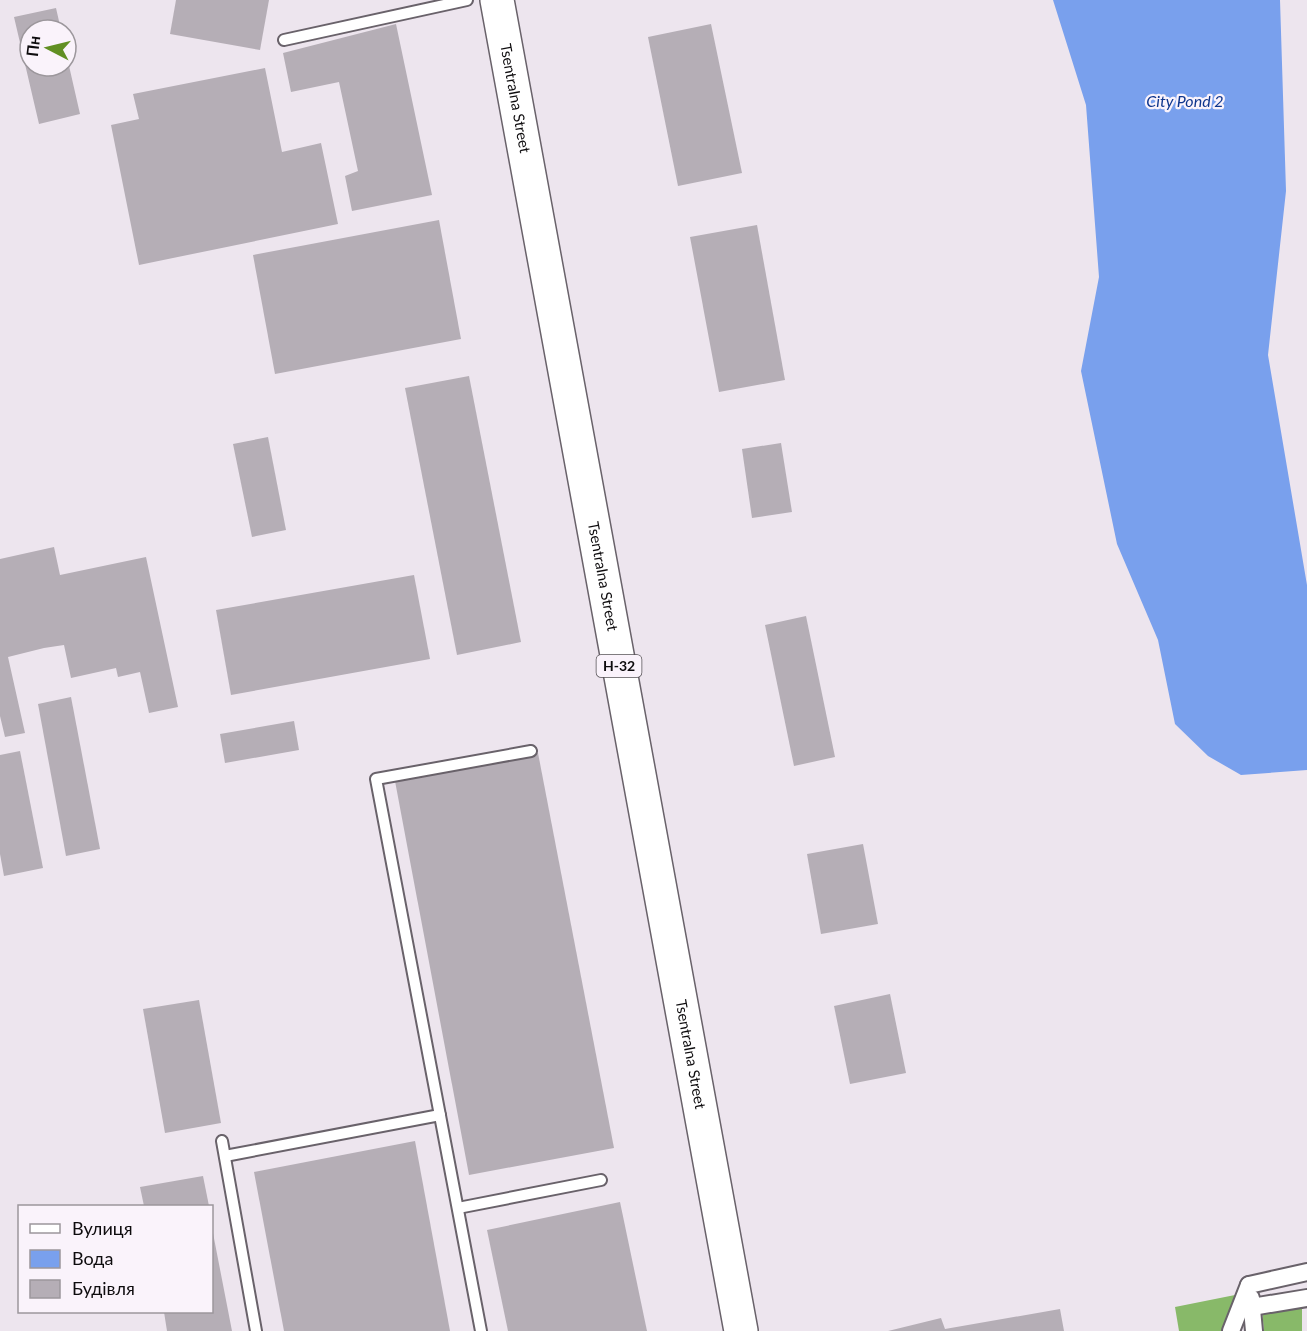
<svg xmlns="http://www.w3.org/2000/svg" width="1307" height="1331" font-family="Lato,sans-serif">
<rect width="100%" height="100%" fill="#ede5ee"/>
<g fill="#88b969">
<path d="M1235 1295 1224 1331H1179L1175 1307Z"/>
<path d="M1302 1305V1331H1264L1262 1310Z"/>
</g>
<path fill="#79a0ed" d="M1053 0H1280L1286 191 1268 355 1307 585V770L1241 775 1208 756 1175 724 1158 640 1117 544 1081 371 1099 277 1086 105Z"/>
<g fill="#b5aeb6">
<path d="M176 0H269L260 50 170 34Z"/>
<path d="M56 8 61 30H30V66H66L67 57 80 114 39 124 14 17Z"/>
<path d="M396 24 432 195 352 211 345 176 358 171 339 82 291 92 283 53Z"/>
<path d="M711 24 742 173 678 186 648 37Z"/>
<path d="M265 68 282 152 321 143 338 224 139 265 111 125 139 119 133 94Z"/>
<path d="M439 220 461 339 275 374 253 255Z"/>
<path d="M757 225 785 380 719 392 690 237Z"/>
<path d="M469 376 521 642 457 655 405 388Z"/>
<path d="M268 437 286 530 252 537 233 444Z"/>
<path d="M781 443 792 512 752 518 742 449Z"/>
<path d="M54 547 60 575 146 557 178 707 149 713 140 672 118 677 116 668 71 678 64 645 44 648 8 657 25 733 5 737 0 716V559Z"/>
<path d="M414 575 430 659 231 695 216 610Z"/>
<path d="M806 616 835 757 794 766 765 625Z"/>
<path d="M71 697 100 849 66 856 38 704Z"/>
<path d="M294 721 299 750 225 763 220 734Z"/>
<path d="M20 751 43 868 4 876 0 854V755Z"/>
<path d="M538 753 614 1148 469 1175 395 781Z"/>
<path d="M863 844 878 924 821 934 807 854Z"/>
<path d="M890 994 906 1073 850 1084 834 1006Z"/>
<path d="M199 1000 221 1123 165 1133 143 1009Z"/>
<path d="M415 1141 450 1331H284L254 1172Z"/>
<path d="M203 1176 209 1206H144L140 1187Z"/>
<path d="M620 1202 647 1331H508L487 1230Z"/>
<path d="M212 1228 232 1331H167L164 1312H212Z"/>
<path d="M1060 1309 1064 1331H888L941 1318 945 1329Z"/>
</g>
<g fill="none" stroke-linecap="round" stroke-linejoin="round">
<g stroke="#69626a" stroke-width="14">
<g id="service">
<path d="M284 40 467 0"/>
<path d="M222 1141 256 1331"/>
<path d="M225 1156 440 1115"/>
<path d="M458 1208 601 1180"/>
<path d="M481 1331 376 779 531 751"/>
</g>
</g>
<g stroke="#69626a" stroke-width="20">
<g id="pedestrian">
<path d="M1249 1285 1307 1272"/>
<path d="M1251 1298 1254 1331"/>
<path d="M1252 1307 1307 1298"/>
<path d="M1231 1331 1249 1285"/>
</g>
</g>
<g stroke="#69626a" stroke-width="36">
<g id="primary">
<path id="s1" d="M497 0 741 1331"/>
</g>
</g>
<use href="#service" stroke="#fff" stroke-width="10"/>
<use href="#pedestrian" stroke="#fff" stroke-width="16"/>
<use href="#primary" stroke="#fff" stroke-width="33"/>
</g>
<g text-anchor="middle" stroke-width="4.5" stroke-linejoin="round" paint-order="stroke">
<rect fill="#faf3fb" stroke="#555155" stroke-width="1.5" x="596.5" y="655" width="45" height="22" rx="4.5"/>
<g font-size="14" font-weight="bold" fill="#0e0c0e">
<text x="619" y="671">Н-32</text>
</g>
<g font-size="15" fill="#0e0c0e" stroke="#faf3fb">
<text dy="5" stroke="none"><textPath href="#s1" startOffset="100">Tsentralna Street</textPath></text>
<text dy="5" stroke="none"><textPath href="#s1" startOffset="586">Tsentralna Street</textPath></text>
<text dy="5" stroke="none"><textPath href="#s1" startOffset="1072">Tsentralna Street</textPath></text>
</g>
<g font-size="16" font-style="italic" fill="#0f368d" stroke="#faf3fb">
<text x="1185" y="107">City Pond 2</text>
</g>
</g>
<rect x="18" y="1205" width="195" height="108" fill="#faf3fb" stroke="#9c979c" stroke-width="1.5"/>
<rect x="30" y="1224" width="30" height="9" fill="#ffffff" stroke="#9c979c" stroke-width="1.5"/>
<text x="72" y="1235" font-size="18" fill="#0e0c0e">Вулиця</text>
<rect x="30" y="1250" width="30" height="18" fill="#79a0ed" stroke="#9c979c" stroke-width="1.5"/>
<text x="72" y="1265" font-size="18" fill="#0e0c0e">Вода</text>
<rect x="30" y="1280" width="30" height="18" fill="#b5aeb6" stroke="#9c979c" stroke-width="1.5"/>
<text x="72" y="1295" font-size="18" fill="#0e0c0e">Будівля</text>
<g transform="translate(48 48) rotate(277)"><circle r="28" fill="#faf3fb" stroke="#9c979c" stroke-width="1.5"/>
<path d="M0-4.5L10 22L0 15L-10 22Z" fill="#618f23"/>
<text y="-9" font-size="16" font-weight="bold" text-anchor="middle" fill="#0e0c0e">Пн</text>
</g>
</svg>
